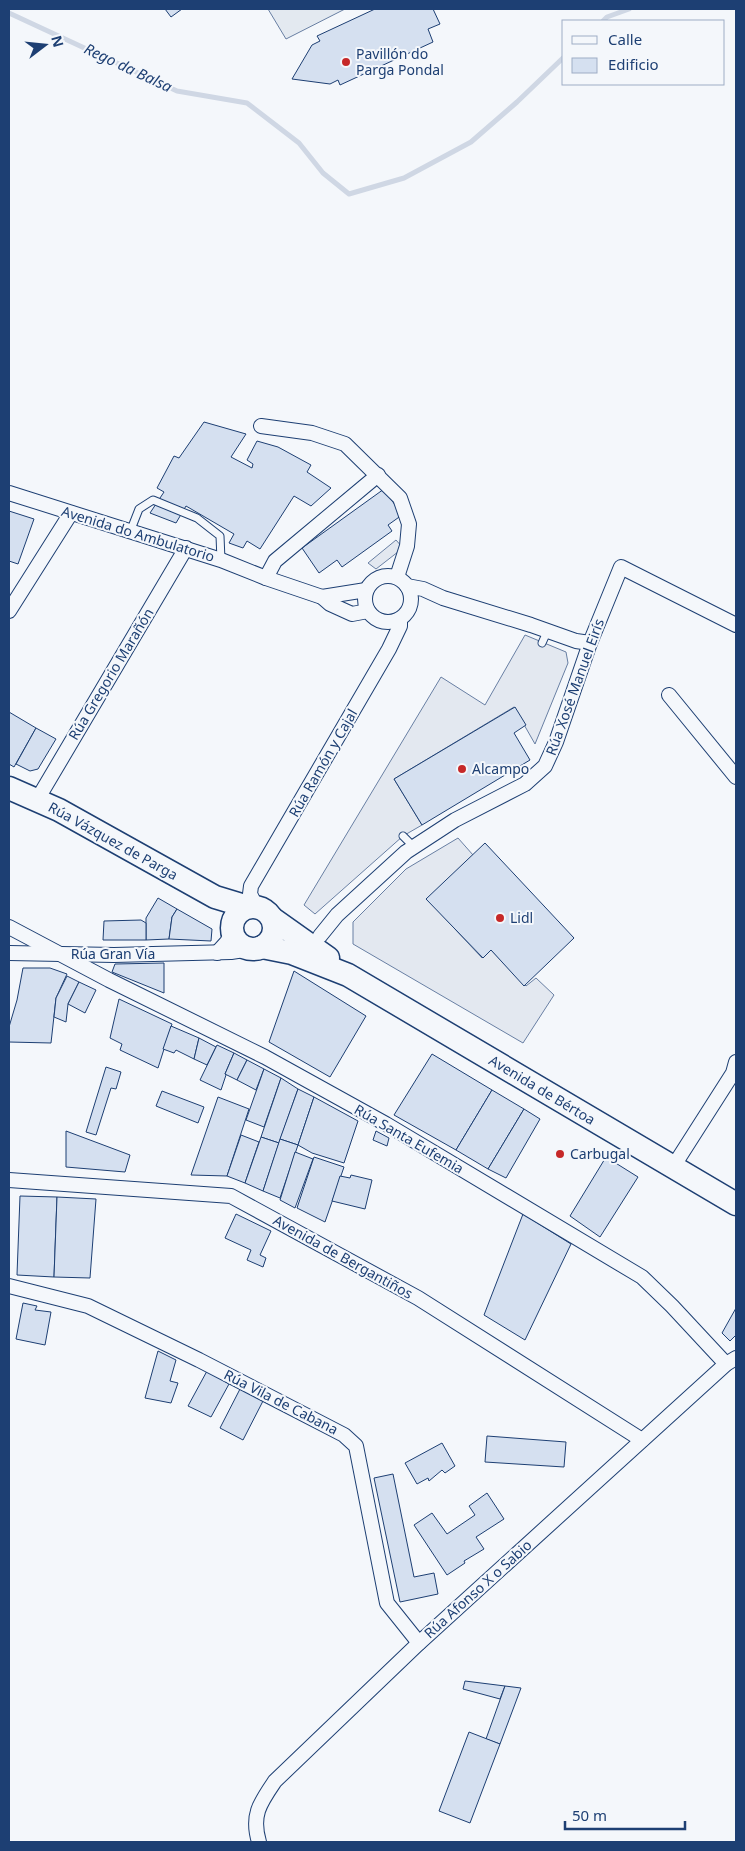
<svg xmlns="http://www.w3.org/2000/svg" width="745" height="1851" font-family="'Noto Sans',sans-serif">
<rect width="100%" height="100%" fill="#f4f7fb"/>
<path fill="#e3e9f0" stroke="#687fa3" d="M268 9H345L286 39Z"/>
<g fill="#e3e8f0" stroke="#687fa3">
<path d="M396 540 403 548 376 569 368 563Z"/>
<path d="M525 635 566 652 568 663 535 744 514 707 394 779 422 825 403 836 315 914 304 905 441 677 485 705Z"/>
<path d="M458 838 473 855 427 899 482 958 491 950 526 986 536 978 554 995 523 1043 353 944V922L406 869Z"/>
</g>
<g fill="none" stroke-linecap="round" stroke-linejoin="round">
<g stroke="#cfd7e4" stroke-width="5">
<path d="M9 13 177 91 247 103 299 143 323 173 349 194 404 178 471 142 517 102 564 57"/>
<path d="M603 21 607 17 629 9"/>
</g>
</g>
<g fill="#d5e0f0" stroke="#1d3f73">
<path d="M165 9H182L171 17Z"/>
<path d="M375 9H433L440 24 428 29 433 42 340 85 338 80 330 84 292 79 312 45 320 41 317 36Z"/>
<path d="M204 422 246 434 231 457 252 468 253 464 247 460 257 441 278 447 311 465 307 472 331 488 311 506 294 496 260 549 247 541 243 548 229 543 234 534 186 506 176 523 150 513 164 492 157 488 174 456 179 458Z"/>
<path d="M384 489 402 515 388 525 392 531 342 567 337 560 319 573 302 548Z"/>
<path d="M9 511 34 519 18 564 9 561Z"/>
<path d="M515 707 526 725 514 733 530 760 422 825 394 779Z"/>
<path d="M9 712 36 728 14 767 9 764Z"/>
<path d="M36 728 56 739 38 769 30 771 16 764Z"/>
<path d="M485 843 574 938 524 986 491 950 483 958 426 899Z"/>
<path d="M158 898 177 909 172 917 169 939 146 940V918Z"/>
<path d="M177 909 212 929 211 941 169 939 172 917Z"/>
<path d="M141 920 146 923V940H103L104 921Z"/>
<path d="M164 963V993L112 972 115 964Z"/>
<path d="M23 968H50L67 974 56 998 51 1043 9 1042V1027L17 1000Z"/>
<path d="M294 971 366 1016 330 1077 269 1042Z"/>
<path d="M67 976 79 982 68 1004 66 1022 54 1017 56 998Z"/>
<path d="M79 982 96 990 85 1013 68 1004Z"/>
<path d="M119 999 172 1024 158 1068 120 1050 122 1044 110 1038Z"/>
<path d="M171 1026 199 1038 194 1059 176 1050 174 1053 163 1049Z"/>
<path d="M199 1038 216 1047 207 1065 194 1059Z"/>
<path d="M217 1045 234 1053 225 1074 226 1075 221 1090 200 1080Z"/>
<path d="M234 1053 247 1060 237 1080 225 1074Z"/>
<path d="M432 1054 492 1090 456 1150 394 1115Z"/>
<path d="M247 1060 264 1069 256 1090 237 1080Z"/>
<path d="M106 1067 121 1072 116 1089 111 1088 96 1135 86 1132Z"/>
<path d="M264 1069 281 1078 264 1127 246 1120Z"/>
<path d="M281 1078 298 1089 279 1143 261 1137Z"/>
<path d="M298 1089 314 1097 298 1145 280 1139Z"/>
<path d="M492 1090 524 1109 488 1169 456 1150Z"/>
<path d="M162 1091 204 1107 198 1123 156 1106Z"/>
<path d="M218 1097 249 1109 227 1176 191 1175Z"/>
<path d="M314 1097 358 1121 344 1163 312 1153 298 1145Z"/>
<path d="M524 1109 540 1119 506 1178 488 1169Z"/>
<path d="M66 1131 130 1155 125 1172 66 1167Z"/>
<path d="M376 1131 389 1138 387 1146 373 1140Z"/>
<path d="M241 1135 259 1142 245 1183 227 1176Z"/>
<path d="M261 1137 279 1143 263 1191 245 1183Z"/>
<path d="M280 1139 298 1145 280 1198 263 1191Z"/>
<path d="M295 1152 313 1159 295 1208 280 1200Z"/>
<path d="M314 1157 344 1167 325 1222 297 1208Z"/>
<path d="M606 1157 638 1177 600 1237 570 1216Z"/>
<path d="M351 1175 372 1180 365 1209 332 1201 340 1176 350 1178Z"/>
<path d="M20 1196 57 1197 54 1277 17 1275Z"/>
<path d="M57 1197 96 1199 90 1278 54 1277Z"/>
<path d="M236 1214 271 1231 260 1255 266 1258 263 1267 247 1260 251 1250 225 1238Z"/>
<path d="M523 1214 571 1244 525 1340 484 1315Z"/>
<path d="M23 1303 37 1306 35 1310 51 1312 45 1345 16 1339Z"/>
<path d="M736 1308V1335L730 1341 722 1333Z"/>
<path d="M158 1351 176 1360 170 1381 178 1383 171 1403 145 1398Z"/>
<path d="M207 1371 229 1384 211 1417 188 1406Z"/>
<path d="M240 1389 263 1401 243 1440 220 1428Z"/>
<path d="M487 1436 566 1442 564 1467 485 1462Z"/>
<path d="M442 1443 455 1466 445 1473 442 1470 429 1481 428 1478 417 1484 405 1463Z"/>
<path d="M393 1474 414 1577 434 1573 438 1594 400 1602 374 1478Z"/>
<path d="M487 1493 504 1519 476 1537 484 1549 464 1561 465 1563 447 1575 414 1525 432 1513 447 1534 475 1515 469 1506Z"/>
<path d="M465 1681 505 1686 500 1699 463 1689Z"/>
<path d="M505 1686 521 1688 500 1744 486 1739Z"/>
<path d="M469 1732 500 1744 470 1823 439 1811Z"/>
</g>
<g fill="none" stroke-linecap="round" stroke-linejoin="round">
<g stroke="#1d3f73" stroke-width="9">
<g id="lane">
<path d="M130 532 139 509 153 500 197 518 220 536 221 560"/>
<path d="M542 643 547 632"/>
<path d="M403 836 413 846"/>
</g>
</g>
<g stroke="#1d3f73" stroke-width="16">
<g id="street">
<path d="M261 426 312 433 345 444 400 498 409 524 407 546 397 577"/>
<path d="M9 493 221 560 266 578 322 597 330 604 352 614 368 611"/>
<circle cx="388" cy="599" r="23"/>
<path d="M266 578 275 561 378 475"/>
<path d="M407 586 423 589 443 598 531 625 576 641 590 643"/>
<path d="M322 597 366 590"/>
<path d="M9 611 71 513"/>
<path d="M669 695 736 777"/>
<path d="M37 800 186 548"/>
<path d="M256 906 250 894 251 886 389 649 400 626V619"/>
<path d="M9 927 109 980 265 1057 386 1124 642 1277 672 1306 726 1364"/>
<path d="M320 936 337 915 406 852 455 820 525 784 545 766 556 742 590 643 621 567 736 625"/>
<path d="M9 953 114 955 231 952 250 949"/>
<path d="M217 953 227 942 232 933"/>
<path d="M673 1167 733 1073 736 1062"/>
<path d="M9 1180 231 1196 418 1298 642 1440"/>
<path d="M9 1286 88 1306 199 1360 344 1435 356 1446 387 1603 419 1643"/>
<path d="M259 1842C251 1815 260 1803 275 1781L419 1643 726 1364 736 1358"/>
</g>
</g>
<g stroke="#1d3f73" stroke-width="25">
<g id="primary">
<path d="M9 788 59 810 215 897 248 907"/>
<circle cx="253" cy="928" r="21"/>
<path d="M273 919 328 958"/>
<path d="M262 947 292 953 348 975 736 1204"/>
</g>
</g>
<use href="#lane" stroke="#f4f7fb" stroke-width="7"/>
<use href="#street" stroke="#f4f7fb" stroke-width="14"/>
<use href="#primary" stroke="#f4f7fb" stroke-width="22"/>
</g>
<g fill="#c62828" stroke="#f4f7fb" stroke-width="2">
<circle cx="346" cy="62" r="5"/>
<circle cx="462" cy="769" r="5"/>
<circle cx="500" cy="918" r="5"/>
<circle cx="560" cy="1154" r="5"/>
</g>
<g text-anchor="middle" stroke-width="4" stroke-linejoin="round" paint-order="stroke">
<g font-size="14" fill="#1d3f73" stroke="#f4f7fb" text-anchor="start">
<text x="356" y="59">Pavillón do<tspan x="356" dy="16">Parga Pondal</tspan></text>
<text x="472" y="774">Alcampo</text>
<text x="510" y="923">Lidl</text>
<text x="570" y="1159">Carbugal</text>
</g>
<g font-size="14" fill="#1d3f73" stroke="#f4f7fb">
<text transform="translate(138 534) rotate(17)" y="5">Avenida do Ambulatorio</text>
<text transform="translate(111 674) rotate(-59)" y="5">Rúa Gregorio Marañón</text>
<text transform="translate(575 687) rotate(-70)" y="5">Rúa Xosé Manuel Eirís</text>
<text transform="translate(323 763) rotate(-60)" y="5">Rúa Ramón y Cajal</text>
<text transform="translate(113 841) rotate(29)" y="5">Rúa Vázquez de Parga</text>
<text x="113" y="959">Rúa Gran Vía</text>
<text transform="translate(542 1090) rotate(31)" y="5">Avenida de Bértoa</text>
<text transform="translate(409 1139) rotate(30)" y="5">Rúa Santa Eufemia</text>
<text transform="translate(343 1257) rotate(29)" y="5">Avenida de Bergantiños</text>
<text transform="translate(281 1402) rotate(27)" y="5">Rúa Vila de Cabana</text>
<text transform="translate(478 1589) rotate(-42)" y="5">Rúa Afonso X o Sabio</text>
</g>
<g font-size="15" font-style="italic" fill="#1d3f73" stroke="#f4f7fb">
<text transform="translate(128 68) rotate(25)" y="5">Rego da Balsa</text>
</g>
</g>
<rect width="745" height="1851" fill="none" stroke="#1d3f73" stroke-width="20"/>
<rect x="562" y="20" width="162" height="65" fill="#f4f7fb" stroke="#9eadc5"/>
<rect x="572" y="36" width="25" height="8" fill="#f4f7fb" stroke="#9eadc5"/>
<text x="608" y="45" font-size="15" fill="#1d3f73">Calle</text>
<rect x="572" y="58" width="25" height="15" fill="#d5e0f0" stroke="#9eadc5"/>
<text x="608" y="70" font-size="15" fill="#1d3f73">Edificio</text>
<g transform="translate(45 45) rotate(74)" stroke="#f4f7fb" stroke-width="4" paint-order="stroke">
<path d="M0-4L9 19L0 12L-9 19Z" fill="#1d3f73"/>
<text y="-8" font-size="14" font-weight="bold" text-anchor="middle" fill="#1d3f73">N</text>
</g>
<path d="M565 1821v8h120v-8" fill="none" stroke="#1d3f73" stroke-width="2.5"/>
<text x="572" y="1821" font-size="15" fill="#1d3f73" stroke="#f4f7fb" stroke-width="4" paint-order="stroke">50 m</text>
</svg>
